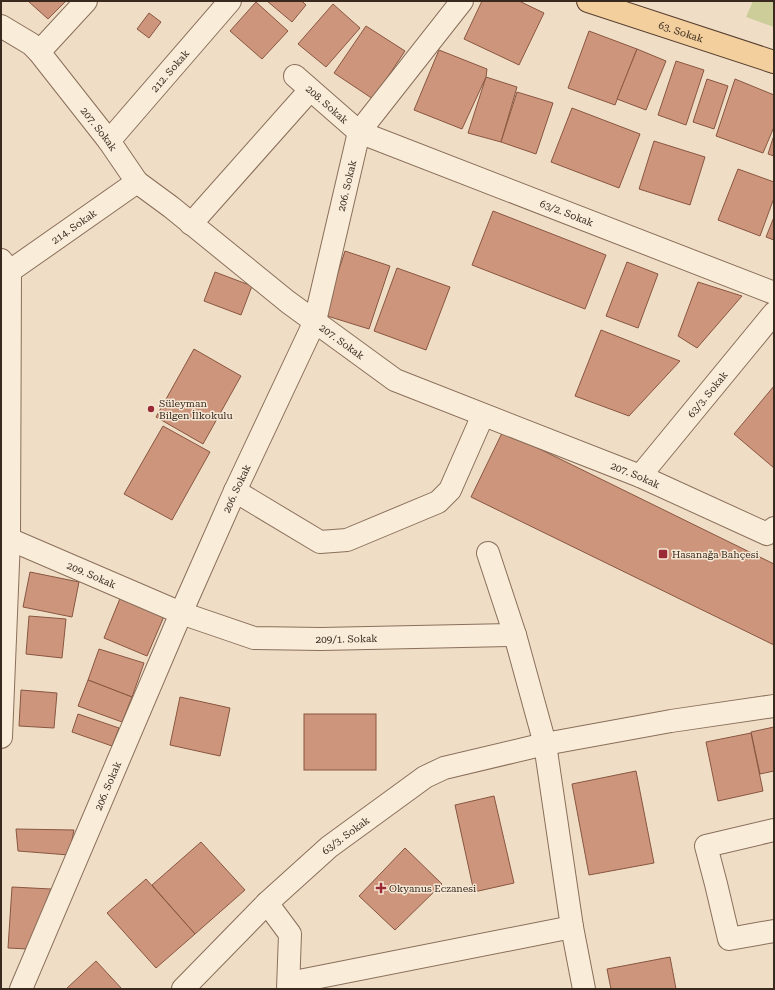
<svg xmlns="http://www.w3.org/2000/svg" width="775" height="990" font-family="'Roboto Serif',serif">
<rect width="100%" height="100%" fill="#efdec5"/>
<path fill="#cccd99" d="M753 1H774V27L746 17Z"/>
<g fill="#cd957b" stroke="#895641">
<path d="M28 1H66L48 19Z"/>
<path d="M267 1H302L306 5 292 22Z"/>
<path d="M482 1H519L544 13 519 65 464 39Z"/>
<path d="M256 2 288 31 262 59 230 31Z"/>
<path d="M333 4 360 28 326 67 298 44Z"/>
<path d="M149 13 161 22 149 38 137 29Z"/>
<path d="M366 26 405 51 373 99 334 73Z"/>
<path d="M589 31 637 49 615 105 568 88Z"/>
<path d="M637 49 666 61 646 110 617 99Z"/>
<path d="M439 50 487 69 486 77 462 129 414 110Z"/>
<path d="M676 61 704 70 686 125 658 115Z"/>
<path d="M486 77 517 87 501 142 468 133Z"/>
<path d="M707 79 728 86 714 129 693 122Z"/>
<path d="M735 79 774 95V127L763 153 716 136Z"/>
<path d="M517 92 553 103 536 154 501 142Z"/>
<path d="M572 108 640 134 619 188 551 162Z"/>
<path d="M774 135V156L768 154Z"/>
<path d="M654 141 705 157 690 205 639 189Z"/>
<path d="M738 169 774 182V198L760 236 718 220Z"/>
<path d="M493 211 606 255 585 309 472 265Z"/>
<path d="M774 217V240L766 237Z"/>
<path d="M345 251 390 266 369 329 324 315Z"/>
<path d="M627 262 658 274 638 328 606 316Z"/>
<path d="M397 268 450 287 426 350 374 331Z"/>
<path d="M215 272 252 286 241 315 204 301Z"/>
<path d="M698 282 742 296 697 348 678 336Z"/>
<path d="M601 330 680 361 629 416 575 396Z"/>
<path d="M194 349 241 376 203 444 156 417Z"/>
<path d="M774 386V468L734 434Z"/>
<path d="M163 426 210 452 172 520 124 494Z"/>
<path d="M503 431 774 564V645L471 497Z"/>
<path d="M30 572 79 582 72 617 23 607Z"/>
<path d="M121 596 165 614 147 656 104 638Z"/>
<path d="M29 616 66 619 62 658 26 654Z"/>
<path d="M99 649 144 663 132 697 88 680Z"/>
<path d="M88 680 132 697 122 722 78 706Z"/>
<path d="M21 690 57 693 54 728 19 726Z"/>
<path d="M180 697 230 708 220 756 170 745Z"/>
<path d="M78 714 119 728 112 746 72 732Z"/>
<rect x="304" y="714" width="72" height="56"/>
<path d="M774 727V771L760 774 751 732Z"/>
<path d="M751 733 763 791 718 801 706 742Z"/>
<path d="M636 771 654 863 589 875 572 784Z"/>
<path d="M494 796 514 883 474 892 455 805Z"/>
<path d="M16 829 74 830 69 855 18 851Z"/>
<path d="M201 842 245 890 195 934 152 885Z"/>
<path d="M405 848 442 884 395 930 359 896Z"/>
<path d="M146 879 195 934 156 968 107 913Z"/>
<path d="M12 887 51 889 28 949 8 948Z"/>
<path d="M670 957 676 989H611L607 969Z"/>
<path d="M96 961 122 989H66Z"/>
</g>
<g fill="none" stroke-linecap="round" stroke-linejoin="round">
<g stroke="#8a6f5b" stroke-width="24">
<g id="minor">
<path id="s1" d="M1 26 31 44 39 52 109 141 137 182 171 207 288 302 395 380 640 476 767 534 774 528"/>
<path d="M39 52 86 1"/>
<path id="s2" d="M295 76 359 132 774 293"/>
<path id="s3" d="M109 141 230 1"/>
<path d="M191 224 310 90"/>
<path d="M1 260 10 271 9 539 1 737"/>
<path id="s4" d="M10 271 137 182"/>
<path id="s5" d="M640 476 774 313"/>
<path d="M235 491 320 542 347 540 438 502 450 490 483 415"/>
<path id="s6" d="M1 539H9L181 613 254 638 321 639 515 635"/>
<path d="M488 553 515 635 545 744 572 927 584 989"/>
<path d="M774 830 706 846 716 884 729 939 774 931"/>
<path d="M267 903 290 934 288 989"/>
<path d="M289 983 572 927"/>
<path id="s7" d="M21 989 181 613 235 491 315 321 359 132 462 1"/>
<path id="s8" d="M183 989 267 903 329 847 425 777 444 768 545 744 671 721 774 706"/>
</g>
</g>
<g stroke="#583e2f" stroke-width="24">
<g id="major">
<path id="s9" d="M588 1 774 62"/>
</g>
</g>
<use href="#minor" stroke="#f9ecd9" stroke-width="22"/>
<use href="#major" stroke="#f2cf9d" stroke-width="22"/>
</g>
<g fill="#992a36" stroke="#f6e9d5" stroke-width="1.5">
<circle cx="151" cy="409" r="4"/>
<rect x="658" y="549" width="10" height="10" rx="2"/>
<path d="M379 882h4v4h4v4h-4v4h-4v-4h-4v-4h4z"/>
</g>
<g text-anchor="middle" stroke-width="3" stroke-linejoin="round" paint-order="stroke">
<g font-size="10" fill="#3a291f" stroke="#f6e9d5">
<text dy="4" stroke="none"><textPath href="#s9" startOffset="98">63. Sokak</textPath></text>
<text dy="4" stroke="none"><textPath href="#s3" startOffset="93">212. Sokak</textPath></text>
<text dy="4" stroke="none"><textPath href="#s2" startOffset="43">208. Sokak</textPath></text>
<text dy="4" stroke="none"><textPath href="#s1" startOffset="144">207. Sokak</textPath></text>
<text dy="4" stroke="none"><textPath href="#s7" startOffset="869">206. Sokak</textPath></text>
<text dy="4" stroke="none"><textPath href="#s2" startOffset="308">63/2. Sokak</textPath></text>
<text dy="4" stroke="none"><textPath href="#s4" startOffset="78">214. Sokak</textPath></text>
<text dy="4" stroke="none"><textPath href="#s1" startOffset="469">207. Sokak</textPath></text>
<text dy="4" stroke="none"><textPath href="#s5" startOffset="106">63/3. Sokak</textPath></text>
<text dy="4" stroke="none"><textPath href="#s1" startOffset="793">207. Sokak</textPath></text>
<text dy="4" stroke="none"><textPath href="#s7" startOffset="545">206. Sokak</textPath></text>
<text dy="4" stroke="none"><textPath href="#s6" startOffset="98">209. Sokak</textPath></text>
<text dy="4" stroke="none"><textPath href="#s6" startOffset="365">209/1. Sokak</textPath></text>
<text dy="4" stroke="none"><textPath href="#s7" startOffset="221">206. Sokak</textPath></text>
<text dy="4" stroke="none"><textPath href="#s8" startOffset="224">63/3. Sokak</textPath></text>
</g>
<g font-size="10" fill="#3a291f" stroke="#f6e9d5" text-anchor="start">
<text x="159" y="407">Süleyman<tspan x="159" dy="12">Bilgen İlkokulu</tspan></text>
<text x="672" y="558">Hasanağa Bahçesi</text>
<text x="389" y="892">Okyanus Eczanesi</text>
</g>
</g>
<rect width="775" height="990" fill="none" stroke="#3a291f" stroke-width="4"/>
</svg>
